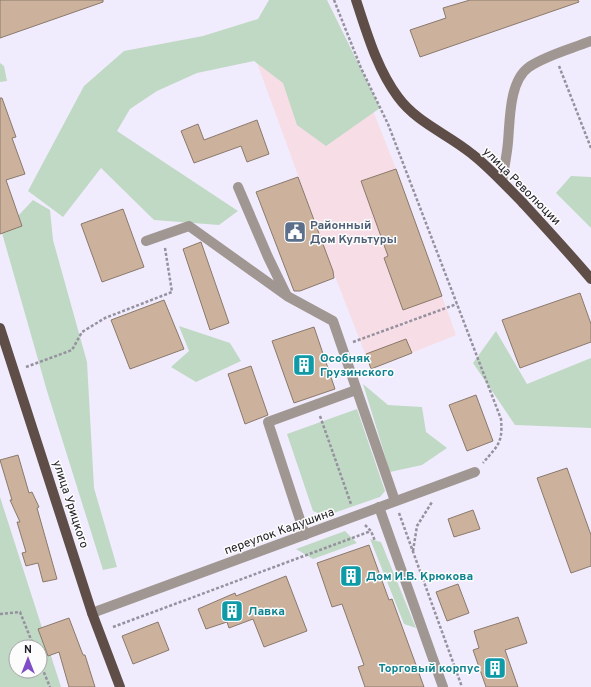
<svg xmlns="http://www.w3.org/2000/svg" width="591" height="687" font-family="Overpass,sans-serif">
<rect width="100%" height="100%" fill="#f1ecfd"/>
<path fill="#f7dde5" d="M342 32 396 169 456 335 371 369 333 271 256 60Z"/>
<g fill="#c0d9c4" fill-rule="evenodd">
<path d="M269 0H327L380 108 326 146 297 125 283 83 254 61 197 73 157 91 130 109 117 131 238 211 219 225 154 220 101 168 63 217 28 191 84 86 124 51 203 36 258 19Z"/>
<path d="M0 63 4 66 7 81 0 82Z"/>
<path d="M571 176 591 177V228L556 193Z"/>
<path d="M33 200 50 210 53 240 87 362 94 488 117 567 103 570 47 391 2 233Z"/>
<path d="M179 326 230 343 241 361 196 382 171 367 189 351Z"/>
<path d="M496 331 527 384 591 358V428L515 425 473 363Z"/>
<path d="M363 384 388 405 422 407 426 432 447 448 422 465 390 472Z"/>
<path d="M357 409 385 491 380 497 325 516 313 511 287 434Z"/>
<path d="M0 497 61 687H0ZM16 647H40V671H16Z"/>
<path d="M345 531 357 543 313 559 296 549Z"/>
<path d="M370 539 381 542 416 628 404 624Z"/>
</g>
<g fill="#ccb29d" stroke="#8a796b">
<path d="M0 0H103V2L0 38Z"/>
<path d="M470 0H578L579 2 420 57 410 30 446 18 443 8Z"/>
<path d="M0 98H2L16 137 12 138 25 174 6 180 22 226 0 234Z"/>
<path d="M257 120 269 154 247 162 241 146 194 163 181 131 198 124 204 140Z"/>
<path d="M396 169 442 296 403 310 384 258 388 256 361 181Z"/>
<path d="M298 177 333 271 334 278 300 291H294L256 192Z"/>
<path d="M123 209 144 267 102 282 81 224Z"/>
<path d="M201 242 229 323 210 330 183 249Z"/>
<path d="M580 293 591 324V342L520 368 502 320Z"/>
<path d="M164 300 184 349 130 369 111 320Z"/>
<path d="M314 327 335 389 294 403 272 341Z"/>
<path d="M406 339 412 353 371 369 366 354Z"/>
<path d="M251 366 268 415 245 424 228 374Z"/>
<path d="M476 395 493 441 467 451 449 405Z"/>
<path d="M18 455 29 493 32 492 39 507 37 508 57 579 43 582 38 563 26 566 22 553 26 552 17 522H20L10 500H12L0 460Z"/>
<path d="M567 468 591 535V566L571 573 537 478Z"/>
<path d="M473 510 480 529 454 537 448 519Z"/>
<path d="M369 545 389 600 392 599 424 687H365L358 667 364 665 342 604 332 607 317 563Z"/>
<path d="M286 576 307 631 264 647 253 619 229 628 227 622 206 629 198 609 235 593 236 596Z"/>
<path d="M458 584 469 613 447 621 436 592Z"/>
<path d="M518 617 527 643 505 650 518 687H486L473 650 479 648 474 631Z"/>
<path d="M69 618 83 655H85L95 687H69L59 652 48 656 38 629Z"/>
<path d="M158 622 169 650 133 664 122 636Z"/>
</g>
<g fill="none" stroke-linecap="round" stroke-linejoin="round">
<g stroke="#95919e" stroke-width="2.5" stroke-dasharray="3 2" stroke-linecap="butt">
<path d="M334 0 361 68 388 124 501 419C503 443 498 445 483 463"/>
<path d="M559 66 591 148"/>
<path d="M353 342 457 304"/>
<path d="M26 367 72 350 82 332 105 318 172 292 165 248"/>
<path d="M320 416 351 504"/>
<path d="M399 513 462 687"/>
<path d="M365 525 371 531 375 541"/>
<path d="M413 551 417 526 432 502"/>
<path d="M0 614 20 612 34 647"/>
<path d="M113 627 371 531"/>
<path d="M40 663 50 687"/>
</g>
<g stroke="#a09692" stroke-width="10">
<path d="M502 181C504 168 507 155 508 142 510 120 509 81 529 67 547 55 571 49 591 41"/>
<path d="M238 187 268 257 286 294"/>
<path d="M146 241 189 226 287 296 333 321 395 501"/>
<path d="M379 507 443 687"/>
<path d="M305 535 268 422 356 390"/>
<path d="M92 613 475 472"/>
</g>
<g stroke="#5f4e48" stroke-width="10">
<path d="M356 0C367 33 377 69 398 97 417 123 448 134 472 154 490 168 506 186 522 202 545 227 569 253 591 279"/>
<path d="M0 328 92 613 120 687"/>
</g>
</g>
<defs>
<g id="civic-square" transform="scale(1.15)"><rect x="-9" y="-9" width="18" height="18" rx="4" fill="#5c6f8a" stroke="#fcfcfc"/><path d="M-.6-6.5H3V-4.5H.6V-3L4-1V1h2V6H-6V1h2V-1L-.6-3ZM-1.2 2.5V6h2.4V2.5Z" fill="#fff"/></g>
<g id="building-square" transform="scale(1.15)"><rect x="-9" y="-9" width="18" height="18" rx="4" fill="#0f9aa8" stroke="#fcfcfc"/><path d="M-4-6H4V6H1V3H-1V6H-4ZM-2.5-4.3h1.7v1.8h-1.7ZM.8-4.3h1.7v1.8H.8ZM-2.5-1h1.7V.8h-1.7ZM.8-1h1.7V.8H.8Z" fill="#fff"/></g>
</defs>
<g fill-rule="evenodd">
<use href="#civic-square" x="295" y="232"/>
<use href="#building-square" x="304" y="365"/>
<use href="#building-square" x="351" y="576"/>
<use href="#building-square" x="232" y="611"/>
<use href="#building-square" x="495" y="668"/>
</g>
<g text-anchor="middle" stroke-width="3" stroke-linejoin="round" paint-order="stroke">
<g font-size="12" fill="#232128" stroke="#fcfcfc">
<text transform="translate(522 186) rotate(45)" y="4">улица Революции</text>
<text transform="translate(71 504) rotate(72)" y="4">улица Урицкого</text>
<text transform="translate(279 531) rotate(-20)" y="4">переулок Кадушина</text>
</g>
<g font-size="12" font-weight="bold" fill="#4e5e75" stroke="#fcfcfc" text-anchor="start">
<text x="310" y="229">Районный<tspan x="310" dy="14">Дом Культуры</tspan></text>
</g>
<g font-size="12" font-weight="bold" fill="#0d838f" stroke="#fcfcfc" text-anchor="start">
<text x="320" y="362">Особняк<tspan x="320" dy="14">Грузинского</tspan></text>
<text x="366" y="580">Дом И.В. Крюкова</text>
<text x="248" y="615">Лавка</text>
<text x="480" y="672" text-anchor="end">Торговый корпус</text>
</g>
</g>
<g transform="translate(28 659)"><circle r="19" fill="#fcfcfc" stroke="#a5a4a7"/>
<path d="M0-3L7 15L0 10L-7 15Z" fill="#7f4ec6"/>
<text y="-6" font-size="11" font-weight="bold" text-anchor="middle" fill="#232128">N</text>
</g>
</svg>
